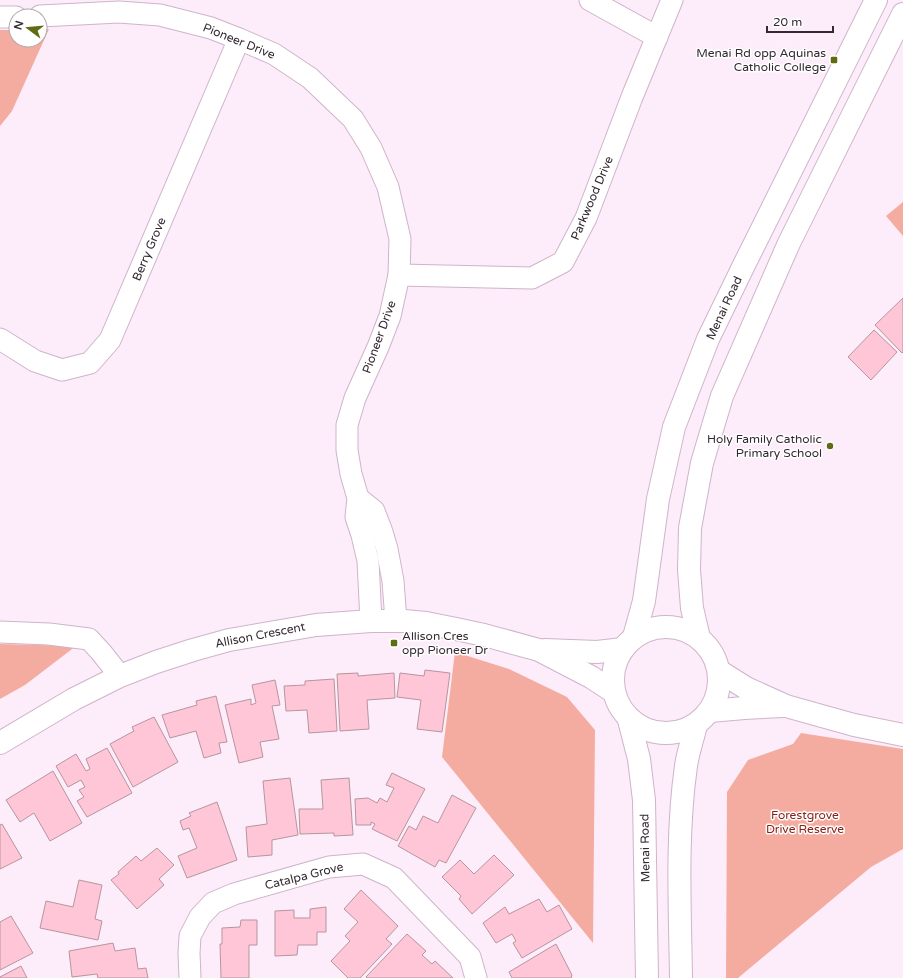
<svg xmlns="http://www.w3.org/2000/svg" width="903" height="978" font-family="'Varela Round',sans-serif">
<rect width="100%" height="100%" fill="#fdecfa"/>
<g fill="#f5aca0">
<path d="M40 29H49L12 111 0 126V30H16V40H40Z"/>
<path d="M903 202V236L886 216Z"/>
<path d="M0 644 76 646 25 685 0 699Z"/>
<path d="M455 652 509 669 567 697 595 730 593 943 442 757Z"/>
<path d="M801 733 903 749V849L871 867 738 978H726L727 792 748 760 793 744Z"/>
</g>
<g fill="#fec6d6" stroke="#b7959e">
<path d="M903 298V352L902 353 875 325Z"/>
<path d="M874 330 897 352 871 380 848 357Z"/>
<path d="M425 670 450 673 442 732 417 729 421 700 397 697 400 673 424 676Z"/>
<path d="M358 673V676L394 673 395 698 367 700 369 729 340 731 337 674Z"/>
<path d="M334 679 337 731 309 733 307 710 286 711 284 686 305 685V681Z"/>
<path d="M275 680 280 705 272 706 279 739 260 742 263 757 239 763 225 705 251 699V705L256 703 252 685Z"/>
<path d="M216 696 227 742 219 743 221 753 204 758 196 731 170 738 162 715 197 705 196 701Z"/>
<path d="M154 717 178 762 133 787 110 744 134 731 132 727Z"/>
<path d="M107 748 132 793 87 817 77 801 84 797 79 790 85 787 81 780 68 787 56 766 76 754 86 771 90 769 86 759Z"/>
<path d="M53 771 82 823 50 841 34 813 20 822 6 800Z"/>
<path d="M392 773 425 789 397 841 372 829 375 824 371 822V825H356L355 799 368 798 377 803 380 798 387 802 394 788 386 785Z"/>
<path d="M290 778 298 835 272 840V855L248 857 246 827 267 824 263 781Z"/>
<path d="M349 778 353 835 334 836V833L300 834 299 809H323L321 780Z"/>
<path d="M452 795 476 808 446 863 439 860 435 867 398 846 409 826 416 830 423 816 438 823Z"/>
<path d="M217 802 237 860 187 878 178 856 197 848 189 828 183 830 180 821 191 816 189 813Z"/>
<path d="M2 824 22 858 0 869V825Z"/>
<path d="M157 848 174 865 159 879 164 885 137 909 111 880 119 874 118 872 136 856 141 861Z"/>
<path d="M494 855 514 875 472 914 459 899 461 896 442 877 460 860 474 874Z"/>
<path d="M79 880 102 885 95 919 102 921 98 940 40 928 46 901 73 907Z"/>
<path d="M361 890 398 926 386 939 392 944 360 978H348L331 961 350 941 345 936 358 922 344 909Z"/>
<path d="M539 899 547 912 559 905 572 929 522 958 513 943 516 941 512 934 496 943 483 923 505 907 509 914Z"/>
<path d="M326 907V932H317V945H298L297 955 275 956V911L294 910V918H310V909Z"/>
<path d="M11 916 33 953 0 970V922Z"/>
<path d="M241 920H257V945H249V978H221L220 944H222V928L240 927Z"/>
<path d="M407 934 426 951 422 955 432 964 435 961 453 978H367L366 977Z"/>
<path d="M113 943 115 951 135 948 138 969 146 968 148 978H98L97 974 72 977 69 951Z"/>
<path d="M556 944 572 975 571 978H512L509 972Z"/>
<path d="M21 966 27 978H0V977Z"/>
</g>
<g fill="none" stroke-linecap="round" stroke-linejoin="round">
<g stroke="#cfb4cb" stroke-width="23">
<g id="street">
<path d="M590 0 657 37"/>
<path d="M40 16 119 12 160 15 211 28 239 39 274 54 310 78 353 119 371 148 388 187 400 239 399 275 390 316 378 347 355 398 347 425V450L351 474 358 498 356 517 362 535 368 561 371 621"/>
<path d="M0 17H16"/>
<path d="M399 275 532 278 563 262 586 218 632 97 672 0"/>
<path d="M0 339 35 361 62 370 90 363 110 340 239 39"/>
<path d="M358 498 374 511 382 532 387 549 393 581 396 621"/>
<path d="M0 632 49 634 89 639 101 652 120 676"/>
<path d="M190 978 189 953 190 936 200 917 213 903 234 894 329 867 363 864 394 878 470 957 476 978"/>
</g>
</g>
<g stroke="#cfb4cb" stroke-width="24">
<g id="secondary">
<circle cx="666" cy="680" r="53"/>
<path d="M634 637 644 601 658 499 674 427 708 339 744 265 876 0"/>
<path d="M699 638 692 608 689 570 690 528 702 463 722 396 789 243 903 14"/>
<path d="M545 650 597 652 623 649"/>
<path d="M719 671 746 688 786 706 854 725 903 735"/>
<path d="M710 711 744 708 783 706"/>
<path d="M629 720 639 759 644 800 647 978"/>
<path d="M0 743 74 699 120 676 156 662 193 650 229 640 316 625 371 621H404L426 623 456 629 484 635 539 650 591 677 614 692"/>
<path d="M681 978C680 908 676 836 686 766 688 752 693 738 696 725"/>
</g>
</g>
<use href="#street" stroke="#fff" stroke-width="21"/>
<use href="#secondary" stroke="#fff" stroke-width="22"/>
</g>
<g fill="#606b13" stroke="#fff" stroke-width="1.5">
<rect x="830" y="56" width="8" height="8" rx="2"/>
<circle cx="830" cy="446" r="4"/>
<rect x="390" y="639" width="8" height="8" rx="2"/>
</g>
<g text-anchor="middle" stroke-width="3" stroke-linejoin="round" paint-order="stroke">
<g font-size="12" fill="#332931" stroke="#fff">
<text transform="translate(239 41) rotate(22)" y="4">Pioneer Drive</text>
<text transform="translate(592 198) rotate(-67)" y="4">Parkwood Drive</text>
<text transform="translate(149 249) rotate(-67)" y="4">Berry Grove</text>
<text transform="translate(724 308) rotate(-65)" y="4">Menai Road</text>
<text transform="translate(379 337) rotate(-70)" y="4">Pioneer Drive</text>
<text transform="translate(260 635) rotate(-11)" y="4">Allison Crescent</text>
<text transform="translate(645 848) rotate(-91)" y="4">Menai Road</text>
<text transform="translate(304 876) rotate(-14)" y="4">Catalpa Grove</text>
</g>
<g font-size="12" fill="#332931" stroke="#fff" text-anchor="end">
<text x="826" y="57">Menai Rd opp Aquinas<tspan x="826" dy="14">Catholic College</tspan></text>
<text x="822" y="443">Holy Family Catholic<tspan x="822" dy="14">Primary School</tspan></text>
<text x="402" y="640" text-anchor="start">Allison Cres<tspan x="402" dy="14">opp Pioneer Dr</tspan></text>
</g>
<g font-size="12" fill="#882017" stroke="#fff">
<text x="805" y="819">Forestgrove<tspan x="805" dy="14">Drive Reserve</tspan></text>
</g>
</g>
<g transform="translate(28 28) rotate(286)"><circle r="19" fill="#ffffff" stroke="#ada9ad"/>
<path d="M0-3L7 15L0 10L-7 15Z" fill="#606b13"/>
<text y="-6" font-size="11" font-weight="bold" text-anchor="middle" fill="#332931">N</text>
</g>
<path d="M767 26v6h66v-6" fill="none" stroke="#332931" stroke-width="2"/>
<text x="773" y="26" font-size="12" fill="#332931" stroke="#ffffff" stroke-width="3" paint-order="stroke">20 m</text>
</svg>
